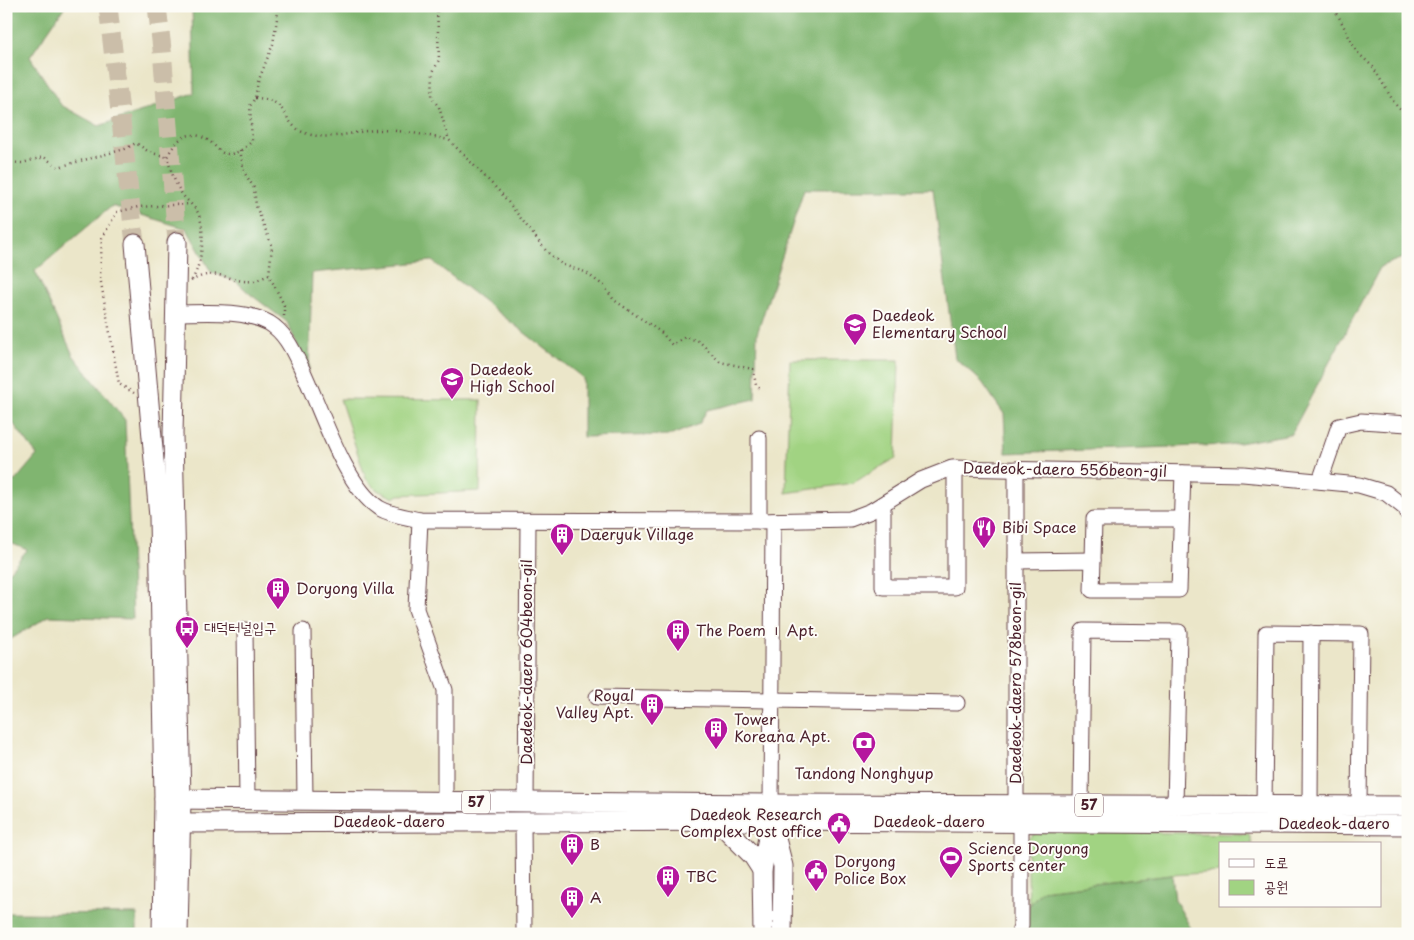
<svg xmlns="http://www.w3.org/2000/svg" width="1414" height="940" font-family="'Playpen Sans','Poor Story',sans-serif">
<rect width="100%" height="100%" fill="#fdfcf7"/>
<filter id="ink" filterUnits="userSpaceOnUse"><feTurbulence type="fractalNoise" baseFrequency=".02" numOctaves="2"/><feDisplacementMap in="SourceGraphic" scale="10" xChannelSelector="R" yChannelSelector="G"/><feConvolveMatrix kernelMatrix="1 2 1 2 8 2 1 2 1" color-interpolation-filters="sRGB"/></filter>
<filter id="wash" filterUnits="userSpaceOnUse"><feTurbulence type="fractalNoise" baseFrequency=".0096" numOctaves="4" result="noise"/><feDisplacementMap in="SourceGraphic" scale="20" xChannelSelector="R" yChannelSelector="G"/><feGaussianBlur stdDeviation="1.12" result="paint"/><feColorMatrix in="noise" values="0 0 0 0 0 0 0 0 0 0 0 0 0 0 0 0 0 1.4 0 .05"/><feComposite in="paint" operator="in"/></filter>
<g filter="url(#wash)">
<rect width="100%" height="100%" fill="#ebe6c9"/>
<g fill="#a1d382" stroke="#767956">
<path d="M790 360H899L896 458 853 483 786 493Z"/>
<path d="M340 399 481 400 480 491 399 495 394 498 377 490 366 479Z"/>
<path d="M1038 831 1249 834 1252 844H1220V872L1172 875 1042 890 1029 906 1027 840Z"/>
</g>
<g fill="#80b570" stroke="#656a4e">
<path d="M6 6H65L30 57 61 105 99 126 194 93 192 6H1408V256L1381 266 1291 434 1227 445 1006 453 1004 414 982 382 955 358 933 189H804L757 334 755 399 707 410 699 424 672 435 583 437V378L432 261 312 273 309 370 287 322 250 294 237 282 211 272 187 229 112 206 35 271 73 355 125 420 133 619 49 616 6 642V575L27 550 6 541V478L15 481 37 455 6 414Z"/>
<path d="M1172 875 1175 900 1194 934H1026L1029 906 1042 890Z"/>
<path d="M6 913 137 914V934H6Z"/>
</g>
</g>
<g filter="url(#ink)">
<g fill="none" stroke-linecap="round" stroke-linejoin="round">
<g stroke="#cbbea9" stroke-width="19" stroke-dasharray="19 9" stroke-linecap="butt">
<path d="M108 6 135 244"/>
<path d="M157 6 162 49 177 242"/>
</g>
<g stroke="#623d43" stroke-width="17">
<g id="minor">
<path d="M175 313C203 313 243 309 269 323 284 332 292 348 299 363 319 402 343 485 379 508 391 515 406 517 420 520L759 521 850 519 871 511 921 480 952 468 1243 474 1359 485 1386 493 1405 508 1408 514"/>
<path d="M759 438V521"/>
<path d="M1016 469V805"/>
<path d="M1320 481 1339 426 1361 421 1408 424"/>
<path d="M883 504V587H955V468"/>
<path d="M420 520 416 609 445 690V802"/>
<path d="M1093 560 1094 519H1180"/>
<path d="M1016 561 1093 560 1092 590H1179L1183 473"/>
<path d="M245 630 247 800"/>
<path d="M303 631 305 801"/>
<path d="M597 697 957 703"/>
<path d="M526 802 528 521"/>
<path d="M771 804 773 521"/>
<path d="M1081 805 1083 631 1179 632 1175 805"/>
<path d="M1264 806 1266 633 1361 634 1359 806"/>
<path d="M1310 806 1311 633"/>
<path d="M523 822 524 934"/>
<path d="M1019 934 1021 925V822"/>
</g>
</g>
<g stroke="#623d43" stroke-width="21">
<g id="major">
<path d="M177 242 173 436 181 800 178 934"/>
<path d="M135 244 159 517 164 799 162 934"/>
<path d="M164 799 771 804 1408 806"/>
<path d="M718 821 753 856 762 870"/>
<path d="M164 823 771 821 1408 825"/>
<path d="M773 827 783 866 782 934"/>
<path d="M763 934 762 870 771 821V811"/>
</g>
</g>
<g stroke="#623d43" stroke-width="2.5" stroke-dasharray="1 4" stroke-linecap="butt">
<path d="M437 6 439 60 433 72 432 98 439 107 449 140 501 193 547 252 563 265 585 272 604 286 614 300 662 333 672 345 685 337 699 341 720 362 753 369 756 385 761 390"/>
<path d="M1330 6 1339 17 1356 51 1373 67 1395 104 1408 118"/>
<path d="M255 98C294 99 278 128 312 135 334 140 354 131 377 130 401 130 426 135 449 140"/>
<path d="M240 150 244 172 254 188 256 206 272 246 269 275 284 305V318"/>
<path d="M6 162 22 163 44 157 58 167 125 149 136 143 149 152 167 157"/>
<path d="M192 280C202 263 207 229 197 211 193 205 186 200 182 194 174 182 171 170 167 157 175 141 187 128 206 139 212 142 216 148 221 152 232 158 245 149 252 141L250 106 255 98 258 82 273 44 279 6"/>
<path d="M191 281C219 265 229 284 254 281 258 280 264 277 269 275"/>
<path d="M134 393 119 384 100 277 102 238 117 212 138 207 190 204"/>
</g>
<use href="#minor" stroke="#fff" stroke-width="15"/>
<use href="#major" stroke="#fff" stroke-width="19"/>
</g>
</g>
<defs>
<g id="school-pin" transform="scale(1.25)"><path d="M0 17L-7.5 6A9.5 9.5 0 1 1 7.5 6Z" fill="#b5179e" stroke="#fdfcf7"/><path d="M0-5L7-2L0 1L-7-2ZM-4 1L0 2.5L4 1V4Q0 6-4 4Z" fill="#fff"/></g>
<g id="restaurant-pin" transform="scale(1.25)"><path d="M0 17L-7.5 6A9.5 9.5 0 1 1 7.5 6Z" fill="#b5179e" stroke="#fdfcf7"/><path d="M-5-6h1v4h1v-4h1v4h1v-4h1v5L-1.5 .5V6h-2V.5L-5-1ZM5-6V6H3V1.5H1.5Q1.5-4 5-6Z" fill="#fff"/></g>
<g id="building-pin" transform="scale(1.25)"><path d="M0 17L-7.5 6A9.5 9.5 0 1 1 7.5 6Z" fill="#b5179e" stroke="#fdfcf7"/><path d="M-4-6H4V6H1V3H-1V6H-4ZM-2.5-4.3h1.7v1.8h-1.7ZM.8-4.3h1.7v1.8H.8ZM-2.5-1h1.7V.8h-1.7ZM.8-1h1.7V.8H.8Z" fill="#fff"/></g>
<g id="bus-pin" transform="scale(1.25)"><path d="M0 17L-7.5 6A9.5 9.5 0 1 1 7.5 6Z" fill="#b5179e" stroke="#fdfcf7"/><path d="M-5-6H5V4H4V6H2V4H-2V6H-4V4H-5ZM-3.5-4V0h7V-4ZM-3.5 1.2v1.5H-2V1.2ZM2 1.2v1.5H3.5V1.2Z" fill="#fff"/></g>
<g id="bank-pin" transform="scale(1.25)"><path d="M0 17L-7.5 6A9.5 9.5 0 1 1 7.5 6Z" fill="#b5179e" stroke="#fdfcf7"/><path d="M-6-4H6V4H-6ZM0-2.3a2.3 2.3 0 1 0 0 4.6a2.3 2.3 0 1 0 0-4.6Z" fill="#fff"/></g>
<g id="civic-pin" transform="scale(1.25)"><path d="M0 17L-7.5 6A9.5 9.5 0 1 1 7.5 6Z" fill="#b5179e" stroke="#fdfcf7"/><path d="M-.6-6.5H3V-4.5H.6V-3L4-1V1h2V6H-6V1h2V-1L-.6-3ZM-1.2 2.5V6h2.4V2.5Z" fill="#fff"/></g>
<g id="stadium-pin" transform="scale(1.25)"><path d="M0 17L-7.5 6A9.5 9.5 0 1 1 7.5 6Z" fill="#b5179e" stroke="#fdfcf7"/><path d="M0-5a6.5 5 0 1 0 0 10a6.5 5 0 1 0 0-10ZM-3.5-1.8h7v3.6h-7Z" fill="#fff"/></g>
</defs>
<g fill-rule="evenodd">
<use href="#school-pin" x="855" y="325"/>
<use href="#school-pin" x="452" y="379"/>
<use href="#restaurant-pin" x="984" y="528"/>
<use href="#building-pin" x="562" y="535"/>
<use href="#building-pin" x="278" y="589"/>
<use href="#bus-pin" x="187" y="628"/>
<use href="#building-pin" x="678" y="631"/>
<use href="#building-pin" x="652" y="705"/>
<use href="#building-pin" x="716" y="729"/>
<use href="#bank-pin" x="864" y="743"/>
<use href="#civic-pin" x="839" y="824"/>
<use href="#building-pin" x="572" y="845"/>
<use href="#stadium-pin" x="951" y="858"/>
<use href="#civic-pin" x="816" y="871"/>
<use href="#building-pin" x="668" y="877"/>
<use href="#building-pin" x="572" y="898"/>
</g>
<g text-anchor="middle" stroke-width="4" stroke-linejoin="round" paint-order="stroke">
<g fill="#fdfcf7" stroke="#806168" stroke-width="1">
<rect x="462" y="790.5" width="28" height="23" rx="4"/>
<rect x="1075" y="793.5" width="28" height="23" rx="4"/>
</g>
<g font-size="14" font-weight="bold" fill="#4a1f2b">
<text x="476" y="807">57</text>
<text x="1089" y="810">57</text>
</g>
<g font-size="15" fill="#4a1f2b" stroke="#fdfcf7" text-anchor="start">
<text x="872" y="321">Daedeok<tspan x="872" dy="17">Elementary School</tspan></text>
<text x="470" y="375">Daedeok<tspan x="470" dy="17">High School</tspan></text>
<text x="1002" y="533">Bibi Space</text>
<text x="580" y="540">Daeryuk Village</text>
<text x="296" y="594">Doryong Villa</text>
<text x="204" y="633">대덕터널입구</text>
<text x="696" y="636">The Poem Ⅰ Apt.</text>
<text x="634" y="701" text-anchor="end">Royal<tspan x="634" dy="17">Valley Apt.</tspan></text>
<text x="734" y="725">Tower<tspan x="734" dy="17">Koreana Apt.</tspan></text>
<text x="864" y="779" text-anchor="middle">Tandong Nonghyup</text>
<text x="822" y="820" text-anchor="end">Daedeok Research<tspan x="822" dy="17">Complex Post office</tspan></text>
<text x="590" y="850">B</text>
<text x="968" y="854">Science Doryong<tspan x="968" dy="17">Sports center</tspan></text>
<text x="834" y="867">Doryong<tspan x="834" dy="17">Police Box</tspan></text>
<text x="686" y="882">TBC</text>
<text x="590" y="903">A</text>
</g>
<g font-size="15" fill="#4a1f2b" stroke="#fdfcf7">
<text transform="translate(1065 470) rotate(1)" y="5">Daedeok-daero 556beon-gil</text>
<text transform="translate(527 662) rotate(-90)" y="5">Daedeok-daero 604beon-gil</text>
<text transform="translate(1016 683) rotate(-90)" y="5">Daedeok-daero 578beon-gil</text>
<text x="389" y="827">Daedeok-daero</text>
<text x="929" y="827">Daedeok-daero</text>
<text x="1334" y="829">Daedeok-daero</text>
</g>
</g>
<rect width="1414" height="940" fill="none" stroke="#fdfcf7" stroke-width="25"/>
<rect x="1219" y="842" width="162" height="65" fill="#fdfcf7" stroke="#b5a4a5"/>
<rect x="1229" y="859" width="25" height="8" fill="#ffffff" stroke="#b5a4a5"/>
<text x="1264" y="868" font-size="15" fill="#4a1f2b">도로</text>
<rect x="1229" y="880" width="25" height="15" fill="#a1d382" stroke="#b5a4a5"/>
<text x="1264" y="892" font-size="15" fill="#4a1f2b">공원</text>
</svg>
